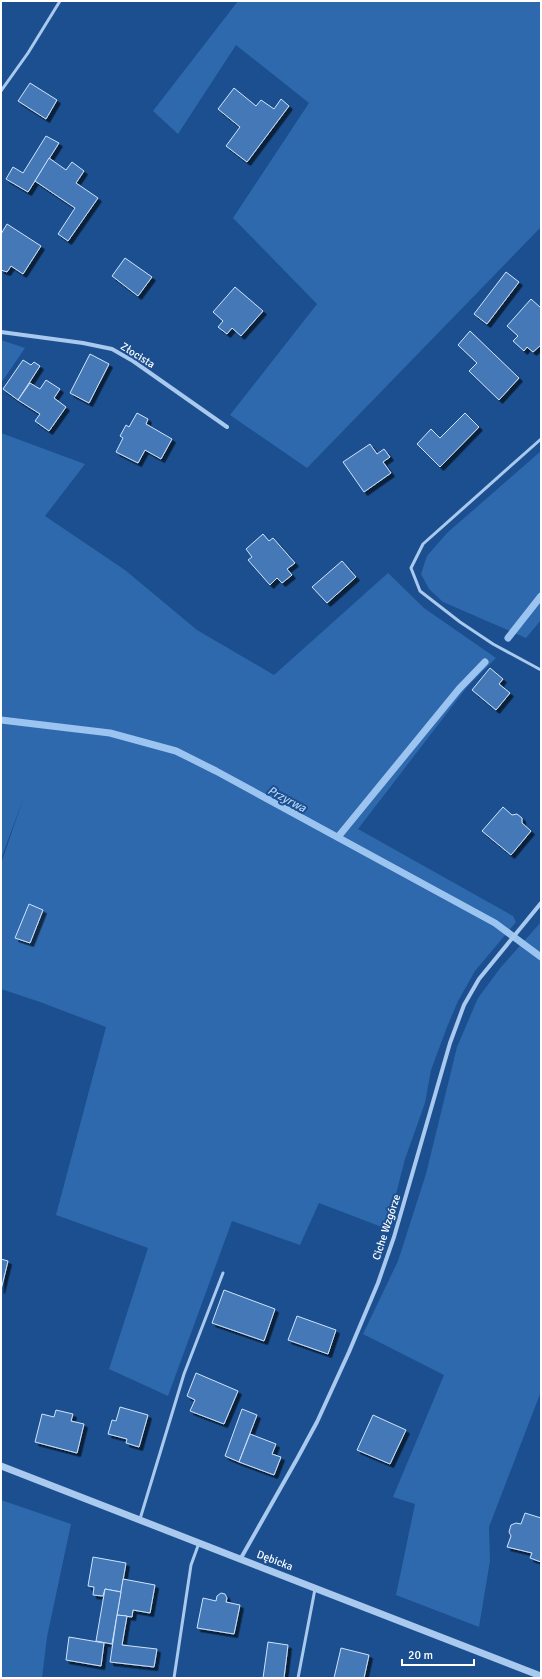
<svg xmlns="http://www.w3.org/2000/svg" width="542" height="1679" font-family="Signika,sans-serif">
<defs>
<filter id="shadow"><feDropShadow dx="3.5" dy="3.5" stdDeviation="0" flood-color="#0009"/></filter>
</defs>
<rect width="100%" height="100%" fill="#1b4f8f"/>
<g fill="#2e69ad">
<path d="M238 1H541V227L307 468 230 415 317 304 233 218 309 103 236 45 178 134 153 111Z"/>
<path d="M1 340 25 348 1 383Z"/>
<path d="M1 433 85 464 45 516 125 570 197 630 274 675 388 573 424 608 496 658 467 687 358 829 513 916 516 922 475 971 458 1001 447 1027 431 1070 425 1103 405 1159 387 1229 319 1203 300 1245 232 1221 168 1396 109 1369 148 1248 56 1215 106 1027 40 1002 1 989V864L23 799 1 859Z"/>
<path d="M541 451V620L526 638 443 602 429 589 421 574 427 556 447 533Z"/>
<path d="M541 922 540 1394 489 1527 490 1561 479 1627 396 1595 415 1504 393 1497 444 1375 363 1334 398 1261 426 1174 457 1047 478 998 501 967Z"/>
<path d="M1 1500 71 1524 47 1637 42 1678H1Z"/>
</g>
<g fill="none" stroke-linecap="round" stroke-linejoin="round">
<g stroke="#9cc4f0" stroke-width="7">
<path d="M508 638 541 596"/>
<path d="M1 720 110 733 176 751 216 771 495 923 541 957"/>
<path d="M338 837 459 689 485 662"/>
</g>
</g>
<g fill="#4478b7" stroke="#cfe3fa" filter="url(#shadow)">
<path d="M30 83 57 100 46 119 18 101Z"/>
<path d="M234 88 256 106 261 100 274 109 281 99 289 106 247 162 226 146 240 127 218 109Z"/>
<path d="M46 136 59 143 28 192 6 179 13 167 23 173Z"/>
<path d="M49 158 66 170 72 162 84 171 76 183 98 198 68 241 58 234 75 208 35 181Z"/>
<path d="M7 224 41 246 23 274 11 266 7 272 1 270V234Z"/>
<path d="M125 258 152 277 138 296 112 276Z"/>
<path d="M506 272 519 282 487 324 474 314Z"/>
<path d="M235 287 263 311 241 336 232 328 227 334 218 327 223 321 213 312Z"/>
<path d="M531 299 541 308V345L533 352 527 347 524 351 513 341 518 336 507 326Z"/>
<path d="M470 331 519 378 499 400 469 371 477 363 458 345Z"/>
<path d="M90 354 109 364 89 403 70 393Z"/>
<path d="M23 360 31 365 34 362 40 366 18 400 3 389Z"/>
<path d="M46 380 60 389 54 398 66 407 49 431 35 421 40 414 18 400 30 383 40 389Z"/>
<path d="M137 413 148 419 146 424 172 439 161 459 145 450 138 463 116 452 123 438 120 436 126 425 129 427Z"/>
<path d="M465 413 479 427 440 467 417 444 431 429 440 438Z"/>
<path d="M370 444 377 454 384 449 390 457 383 462 391 473 364 492 343 462Z"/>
<path d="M263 534 269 541 273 538 295 563 287 569 292 575 282 583 277 578 270 585 248 560 252 557 246 549Z"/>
<path d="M342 561 356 577 327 603 312 587Z"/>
<path d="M490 668 503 679 499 684 510 693 496 710 472 690Z"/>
<path d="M503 807 512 815 517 814 522 818V823L531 831 511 855 482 831Z"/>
<path d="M29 904 43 910 30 943 15 938Z"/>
<path d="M1 1259 8 1261 1 1290Z"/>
<path d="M224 1290 275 1309 264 1341 212 1323Z"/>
<path d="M297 1316 336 1330 328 1354 288 1340Z"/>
<path d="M196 1373 238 1391 224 1424 190 1411 195 1400 187 1396Z"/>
<path d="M120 1407 148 1415 139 1447 126 1443 127 1439 108 1434 112 1420 116 1421Z"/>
<path d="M242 1409 257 1415 239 1462 225 1456Z"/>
<path d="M56 1410 73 1414 71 1421 84 1424 77 1453 35 1442 42 1414 54 1417Z"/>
<path d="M373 1415 406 1430 390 1464 357 1450Z"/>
<path d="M250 1434 276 1444 272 1454 281 1457 274 1475 239 1462Z"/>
<path d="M525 1513 541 1518V1562L530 1558 532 1553 507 1547 511 1536 509 1532 511 1525 516 1523 521 1524Z"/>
<path d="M93 1557 126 1563 121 1592 105 1589 103 1596 93 1595 94 1587 88 1586Z"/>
<path d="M123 1579 155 1585 150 1613 133 1610 132 1617 117 1615Z"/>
<path d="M105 1589 121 1592 112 1644 96 1641Z"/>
<path d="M221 1593 225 1594 227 1598 226 1602 240 1605 234 1634 197 1628 203 1598 216 1601 217 1596Z"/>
<path d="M117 1615 127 1616 122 1645 157 1649 154 1667 110 1662Z"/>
<path d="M69 1637 104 1643 101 1666 66 1660Z"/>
<path d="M268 1642 288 1645 284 1678H263Z"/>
<path d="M341 1648 369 1655 364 1678H334Z"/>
</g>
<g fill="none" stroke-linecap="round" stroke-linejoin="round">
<g stroke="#a9c9ee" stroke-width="3">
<path d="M1 91 28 53 60 1"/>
<path d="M541 439 423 544 411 568 420 591 460 622 493 644 541 670"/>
<path d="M140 1519 184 1374 223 1273"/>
<path d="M174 1678 191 1565 199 1543"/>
<path d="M298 1678 315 1589"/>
</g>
<g stroke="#a9c9ee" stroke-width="4">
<path d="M1 332 83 343 112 349 133 361 227 427"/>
<path d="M241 1558 297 1459 317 1422 349 1352 378 1283 394 1237 450 1043 464 1005 479 979 541 903"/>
</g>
<path stroke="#a9c9ee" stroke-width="7" d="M1 1466 541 1676"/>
</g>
<g text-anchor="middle" stroke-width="4" stroke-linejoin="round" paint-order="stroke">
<g font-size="11" fill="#fff" stroke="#1b4f8f">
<text transform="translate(138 355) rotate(32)" y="4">Złocista</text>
<text transform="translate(386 1227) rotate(-72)" y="4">Ciche Wzgórze</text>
<text transform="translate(275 1560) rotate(21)" y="4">Dębicka</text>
</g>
<g font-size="12" font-style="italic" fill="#b5d3f5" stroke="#1b4f8f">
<text transform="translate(287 799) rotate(28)" y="4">Przyrwa</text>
</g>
</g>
<rect width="542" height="1679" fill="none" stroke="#ffffff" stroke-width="4"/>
<path d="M402 1659v6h72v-6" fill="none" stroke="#ffffff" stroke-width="2"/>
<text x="408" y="1659" font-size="12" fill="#ffffff" stroke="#1b4f8f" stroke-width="3" paint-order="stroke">20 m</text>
</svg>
